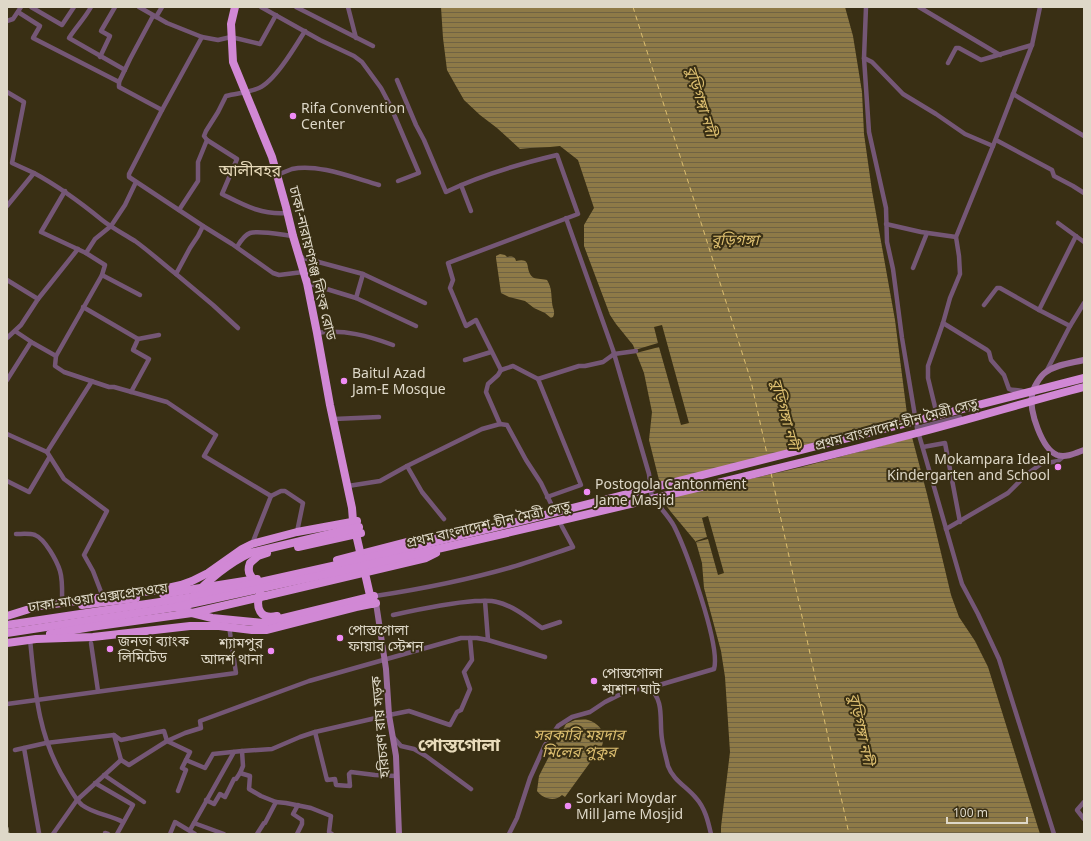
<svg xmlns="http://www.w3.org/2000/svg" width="1091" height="841" font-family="'Noto Sans','Noto Sans Bengali',sans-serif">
<defs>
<pattern id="water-rules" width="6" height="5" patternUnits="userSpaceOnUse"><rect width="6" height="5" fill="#8e7a47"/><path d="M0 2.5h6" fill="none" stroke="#706343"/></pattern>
</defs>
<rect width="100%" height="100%" fill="#392f14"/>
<g fill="url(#water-rules)">
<path d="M441 7H845L853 36 862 92 864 134 872 191 895 320 908 422 927 494 951 595 959 617 975 641 988 667 1040 834H721V827L730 752 725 677 721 651 704 588 702 563 696 542 671 512 665 504 649 440 652 412 644 373 633 345 616 324 610 315 584 246V225L594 208 578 160 560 146C547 148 533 147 520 149L497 128 480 115 464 100 456 86 447 70 443 38Z"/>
<path d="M500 254 505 255 507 257C511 256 515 256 516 261 534 257 523 271 534 278 536 279 545 279 547 280 552 288 551 294 552 302 552 308 556 311 553 317L551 318 545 313 534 308 525 301 509 297 501 293 496 258V256Z"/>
<path d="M575 720C579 720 584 719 588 720 601 724 606 734 602 746L565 797 562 795C555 802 543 799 537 791L539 776 543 768 566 724Z"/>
</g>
<g fill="#392f14">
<path d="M662 325 689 423 681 425 659 347 636 353 635 350 658 343 654 327Z"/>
<path d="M911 424 914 437 798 468 662 499 660 486Z"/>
<path d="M708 516 724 573 718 575 708 539 696 542V541L707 537 702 518Z"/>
</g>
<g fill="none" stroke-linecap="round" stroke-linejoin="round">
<g stroke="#ddbf70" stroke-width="1" stroke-dasharray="5 4" stroke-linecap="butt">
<path d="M633 7 751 381 767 454"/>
<path d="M771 473 849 834"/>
</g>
<g stroke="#755776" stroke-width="4.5">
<path d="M31 7 62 25 74 7"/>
<path d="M91 7C85 18 76 27 69 38L125 70"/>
<path d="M139 7 167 23 202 37 218 40 231 37 260 44 276 15"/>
<path d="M261 7 320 40 354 56 362 62 381 88 390 105 419 173 398 181"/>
<path d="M296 7 373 46"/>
<path d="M348 7 356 38"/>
<path d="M866 7 864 58 869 132 886 208 887 242 893 269 902 338 917 428 962 584 978 614 999 659 1054 834"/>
<path d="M919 7 1000 55"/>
<path d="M18 12 40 26 33 38 119 82V87L162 110 202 37"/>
<path d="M156 17 162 7"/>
<path d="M7 21 13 19 21 7"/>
<path d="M100 57 110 36 101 31 115 7"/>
<path d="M864 58 872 62 903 94 936 114 965 134 993 146"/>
<path d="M948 63 956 48H959L981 60 1032 45"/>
<path d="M397 80 416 125 424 140 446 192C481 175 519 164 557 155L578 214 448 263 453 280 450 288 466 326 476 320 501 370 498 375 488 384 486 392 500 424"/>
<path d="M119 82 130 59 153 16"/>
<path d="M7 92 24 102 12 163 34 173"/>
<path d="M1013 94 1084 136"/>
<path d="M162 110 129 174V177L203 226 232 244 273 273 279 275 303 272"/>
<path d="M207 140 237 159 222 194C244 205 261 215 287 213"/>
<path d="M996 140 1052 170 1054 176 1073 186 1084 193"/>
<path d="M277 175C282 173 287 171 292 169 317 163 354 178 379 185"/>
<path d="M461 185 471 211"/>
<path d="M65 191 41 232 86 253 105 265 102 275"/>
<path d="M7 206 34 173C58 186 80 202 102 220 112 228 124 234 135 241 149 251 162 263 176 274L190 248 198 236 203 226"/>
<path d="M179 210 198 181V162L207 140 204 136 206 131 218 112 226 96C237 93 248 93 259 88 275 81 295 47 305 31"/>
<path d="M1058 223 1084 242"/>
<path d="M886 224 921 232 956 237"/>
<path d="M237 247C240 242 244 235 250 233 260 230 282 235 293 236"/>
<path d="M86 253 95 239 111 226 125 205 136 182"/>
<path d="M300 257 363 274 356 298"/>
<path d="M913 268 927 233"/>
<path d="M176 274 213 305 238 328"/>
<path d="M363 274 425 303"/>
<path d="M7 280 38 299 21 325 7 338"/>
<path d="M307 283 356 298 416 326"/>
<path d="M38 299 78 249"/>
<path d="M984 305 997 288H1000L1039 310"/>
<path d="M83 307 138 339"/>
<path d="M943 323 987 350 989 352 991 360 1004 375 1009 389C1013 391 1019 389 1025 392"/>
<path d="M1070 326 1039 310 1076 236"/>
<path d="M15 331 33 343 56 356 102 275 140 295"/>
<path d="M317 333C344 329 369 336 393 345"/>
<path d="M56 356 55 366 64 372 109 387H114L167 402 216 435 204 456 271 496 252 544"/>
<path d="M465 360 491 352"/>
<path d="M501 370 513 366 538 379"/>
<path d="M1046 372 1070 326 1084 303"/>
<path d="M7 380 31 342"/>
<path d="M131 392 149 359 133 350 138 339 159 335"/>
<path d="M937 415 928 378V366L943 323 950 298 960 274 959 256 956 237 993 146 1032 45 1040 7"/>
<path d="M334 419 379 417"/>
<path d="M917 428 960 417"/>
<path d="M7 434 47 452 64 479 107 511 84 555 93 571 103 597"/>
<path d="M923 447 945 443 960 522"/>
<path d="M47 452 92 381"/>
<path d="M407 466 422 492 444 519"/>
<path d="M7 481 29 492 49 458"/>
<path d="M348 486 380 481 407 466 482 429 500 424 507 425 526 460 541 483 556 514"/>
<path d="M271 496 281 491H285L303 503 297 532"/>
<path d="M547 497 581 485 538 379 579 366H585L603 362 614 354 636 351"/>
<path d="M946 529 1008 493 1027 474 1041 464 1058 461 1064 456"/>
<path d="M16 534C22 534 29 533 35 535 45 539 57 561 60 571 63 581 62 593 62 603"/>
<path d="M375 596C421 589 467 580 512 567 532 561 552 554 573 547L559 521"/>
<path d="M485 601 488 640"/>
<path d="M393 615C420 609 447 603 475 601 482 601 490 600 497 602 514 606 528 618 542 628L560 622"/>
<path d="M30 639C35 691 38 737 66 782 71 790 75 799 82 805 94 814 110 815 123 822"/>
<path d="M91 643 98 691"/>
<path d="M649 688C665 700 659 721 662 739 663 747 666 757 668 766 673 780 687 787 696 798 705 808 708 821 711 834"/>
<path d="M7 704 236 673 229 626"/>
<path d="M315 732 327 780 335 779 336 785 350 786 349 774 351 772 375 775 396 776"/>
<path d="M114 735 121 760"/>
<path d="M394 738 401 746 414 749 426 756 471 789"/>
<path d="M24 748 39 833"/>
<path d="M15 750 46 743 114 735 121 740 164 731 167 741 190 752 186 760 205 768 213 754 242 751 272 749 300 737 315 732 389 715 409 711 450 725 457 712 461 710 470 689 464 672 472 660 470 638"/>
<path d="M242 751 243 766 240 773 250 776 249 789 261 796 276 802 286 803 311 808 331 816 329 832 332 834"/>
<path d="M104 775 144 802"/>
<path d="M95 783 133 805 117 834"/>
<path d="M178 791 186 770 182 768 186 760"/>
<path d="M206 800 214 804 220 794 225 797 234 779H236L240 773"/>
<path d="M1084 802 1077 810 1084 819"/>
<path d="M194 823 224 834"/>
<path d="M190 830 234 752"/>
<path d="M53 834 77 800 121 760 129 765 167 741 185 733 201 728 200 721 309 681 461 638H477L488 640 545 657"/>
<path d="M105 834V833L108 834"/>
<path d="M170 834 175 822 195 834"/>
<path d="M257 834 264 823H265L276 802"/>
<path d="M297 834 302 824V820L293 814 298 805"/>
<path d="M509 834 517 818 530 778 545 745 558 726 572 717 590 712 605 702 629 690 649 688 714 669C721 646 686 550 674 526 668 515 658 506 652 496 650 490 650 481 649 474L613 350 566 218"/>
</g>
<g stroke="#9a6b9c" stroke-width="6">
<path d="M1084 360C1072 363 1057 364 1046 372 1040 376 1033 388 1032 395 1029 411 1042 449 1057 455 1066 458 1076 453 1084 450"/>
<path d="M376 603 386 669 389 715 396 756 399 834"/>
</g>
<g stroke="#d188d5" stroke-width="8">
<path d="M235 7 231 24 233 62 272 157 286 207 293 236 307 283 317 333 330 405 352 508 353 521 372 604"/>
<path d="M298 547 361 533"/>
<path d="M257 581C249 577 247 571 250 563L258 556 267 553"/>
<path d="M260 593C255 608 260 620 277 616"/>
<path d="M163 594 257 579"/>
<path d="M82 605 136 598"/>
<path d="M7 616 39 606 159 590 181 585 192 581 208 573 242 549 252 544 297 532 357 521"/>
<path d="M7 625 193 597C207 581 230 562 250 553L359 527"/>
<path d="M7 633 176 607 192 613 212 618 263 623 374 596"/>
<path d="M50 634 91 627 192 613 265 596"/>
<path d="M7 643 36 639 93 637 190 626H219L252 630H266L356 607 376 603"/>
</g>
<g stroke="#afa894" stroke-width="3">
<path id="rail" d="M7 828 8 834"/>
</g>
<use href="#rail" stroke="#392f14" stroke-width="1.5" stroke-dasharray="4.5" stroke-linecap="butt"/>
<g stroke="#d188d5" stroke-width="8">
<path d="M337 560 422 538 440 537"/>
<path d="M265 596 426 558 436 553"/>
<path d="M193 597 359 560 533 518 1084 378"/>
<path d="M176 607C425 553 674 496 921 432 975 418 1030 401 1084 387"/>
</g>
</g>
<g fill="#f08bf5" stroke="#392f14" stroke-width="1.5">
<circle cx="293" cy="116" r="4"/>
<circle cx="344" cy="381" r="4"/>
<circle cx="1058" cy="467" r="4"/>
<circle cx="587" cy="492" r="4"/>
<circle cx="340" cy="638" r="4"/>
<circle cx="110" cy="649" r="4"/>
<circle cx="271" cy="651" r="4"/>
<circle cx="594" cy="681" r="4"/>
<circle cx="568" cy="806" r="4"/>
</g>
<g text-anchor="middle" stroke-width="4" stroke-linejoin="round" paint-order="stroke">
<g font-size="14" fill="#ded8c8" stroke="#392f14" text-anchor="start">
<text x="301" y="113">Rifa Convention<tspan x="301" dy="16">Center</tspan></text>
<text x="352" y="378">Baitul Azad<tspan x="352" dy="16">Jam-E Mosque</tspan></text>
<text x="1050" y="464" text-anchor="end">Mokampara Ideal<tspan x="1050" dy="16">Kindergarten and School</tspan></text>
<text x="595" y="489">Postogola Cantonment<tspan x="595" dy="16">Jame Masjid</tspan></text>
<text x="348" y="635">পোস্তগোলা<tspan x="348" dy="16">ফায়ার স্টেশন</tspan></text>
<text x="118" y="646">জনতা ব্যাংক<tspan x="118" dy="16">লিমিটেড</tspan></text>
<text x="263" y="648" text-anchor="end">শ্যামপুর<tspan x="263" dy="16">আদর্শ থানা</tspan></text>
<text x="602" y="678">পোস্তগোলা<tspan x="602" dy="16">শ্মশান ঘাট</tspan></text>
<text x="576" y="803">Sorkari Moydar<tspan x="576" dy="16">Mill Jame Mosjid</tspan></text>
</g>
<g font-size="14" fill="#ded8c8" stroke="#392f14">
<text transform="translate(313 263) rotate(76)" y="5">ঢাকা-নারায়ণগঞ্জ লিংক রোড</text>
<text transform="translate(896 424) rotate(-15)" y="5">প্রথম বাংলাদেশ-চীন মৈত্রী সেতু</text>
<text transform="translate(488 524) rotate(-13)" y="5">প্রথম বাংলাদেশ-চীন মৈত্রী সেতু</text>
<text transform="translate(98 597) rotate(-8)" y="5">ঢাকা-মাওয়া এক্সপ্রেসওয়ে</text>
<text transform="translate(380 727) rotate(-95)" y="5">হরিচরণ রায় সড়ক</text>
</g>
<g font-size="15" font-style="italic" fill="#ddbf70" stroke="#392f14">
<text transform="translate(701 101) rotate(73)" y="5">বুড়িগঙ্গা নদী</text>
<text x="735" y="245">বুড়িগঙ্গা</text>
<text transform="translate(785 414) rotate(75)" y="5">বুড়িগঙ্গা নদী</text>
<text transform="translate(861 729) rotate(78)" y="5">বুড়িগঙ্গা নদী</text>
<text x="579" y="740">সরকারি ময়দার<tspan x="579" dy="17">মিলের পুকুর</tspan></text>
</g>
<g font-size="16" fill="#e8dbbb" stroke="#392f14">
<text x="250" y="176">আলীবহর</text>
</g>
<g font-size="18" font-weight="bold" fill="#e8dbbb" stroke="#392f14">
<text x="459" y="751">পোস্তগোলা</text>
</g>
</g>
<rect width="1091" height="841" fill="none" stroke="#ded8c8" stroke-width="16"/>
<path d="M947 817v6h80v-6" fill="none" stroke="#ded8c8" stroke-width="2"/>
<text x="953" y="817" font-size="12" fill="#ded8c8" stroke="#392f14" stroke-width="3" paint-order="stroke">100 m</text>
</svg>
